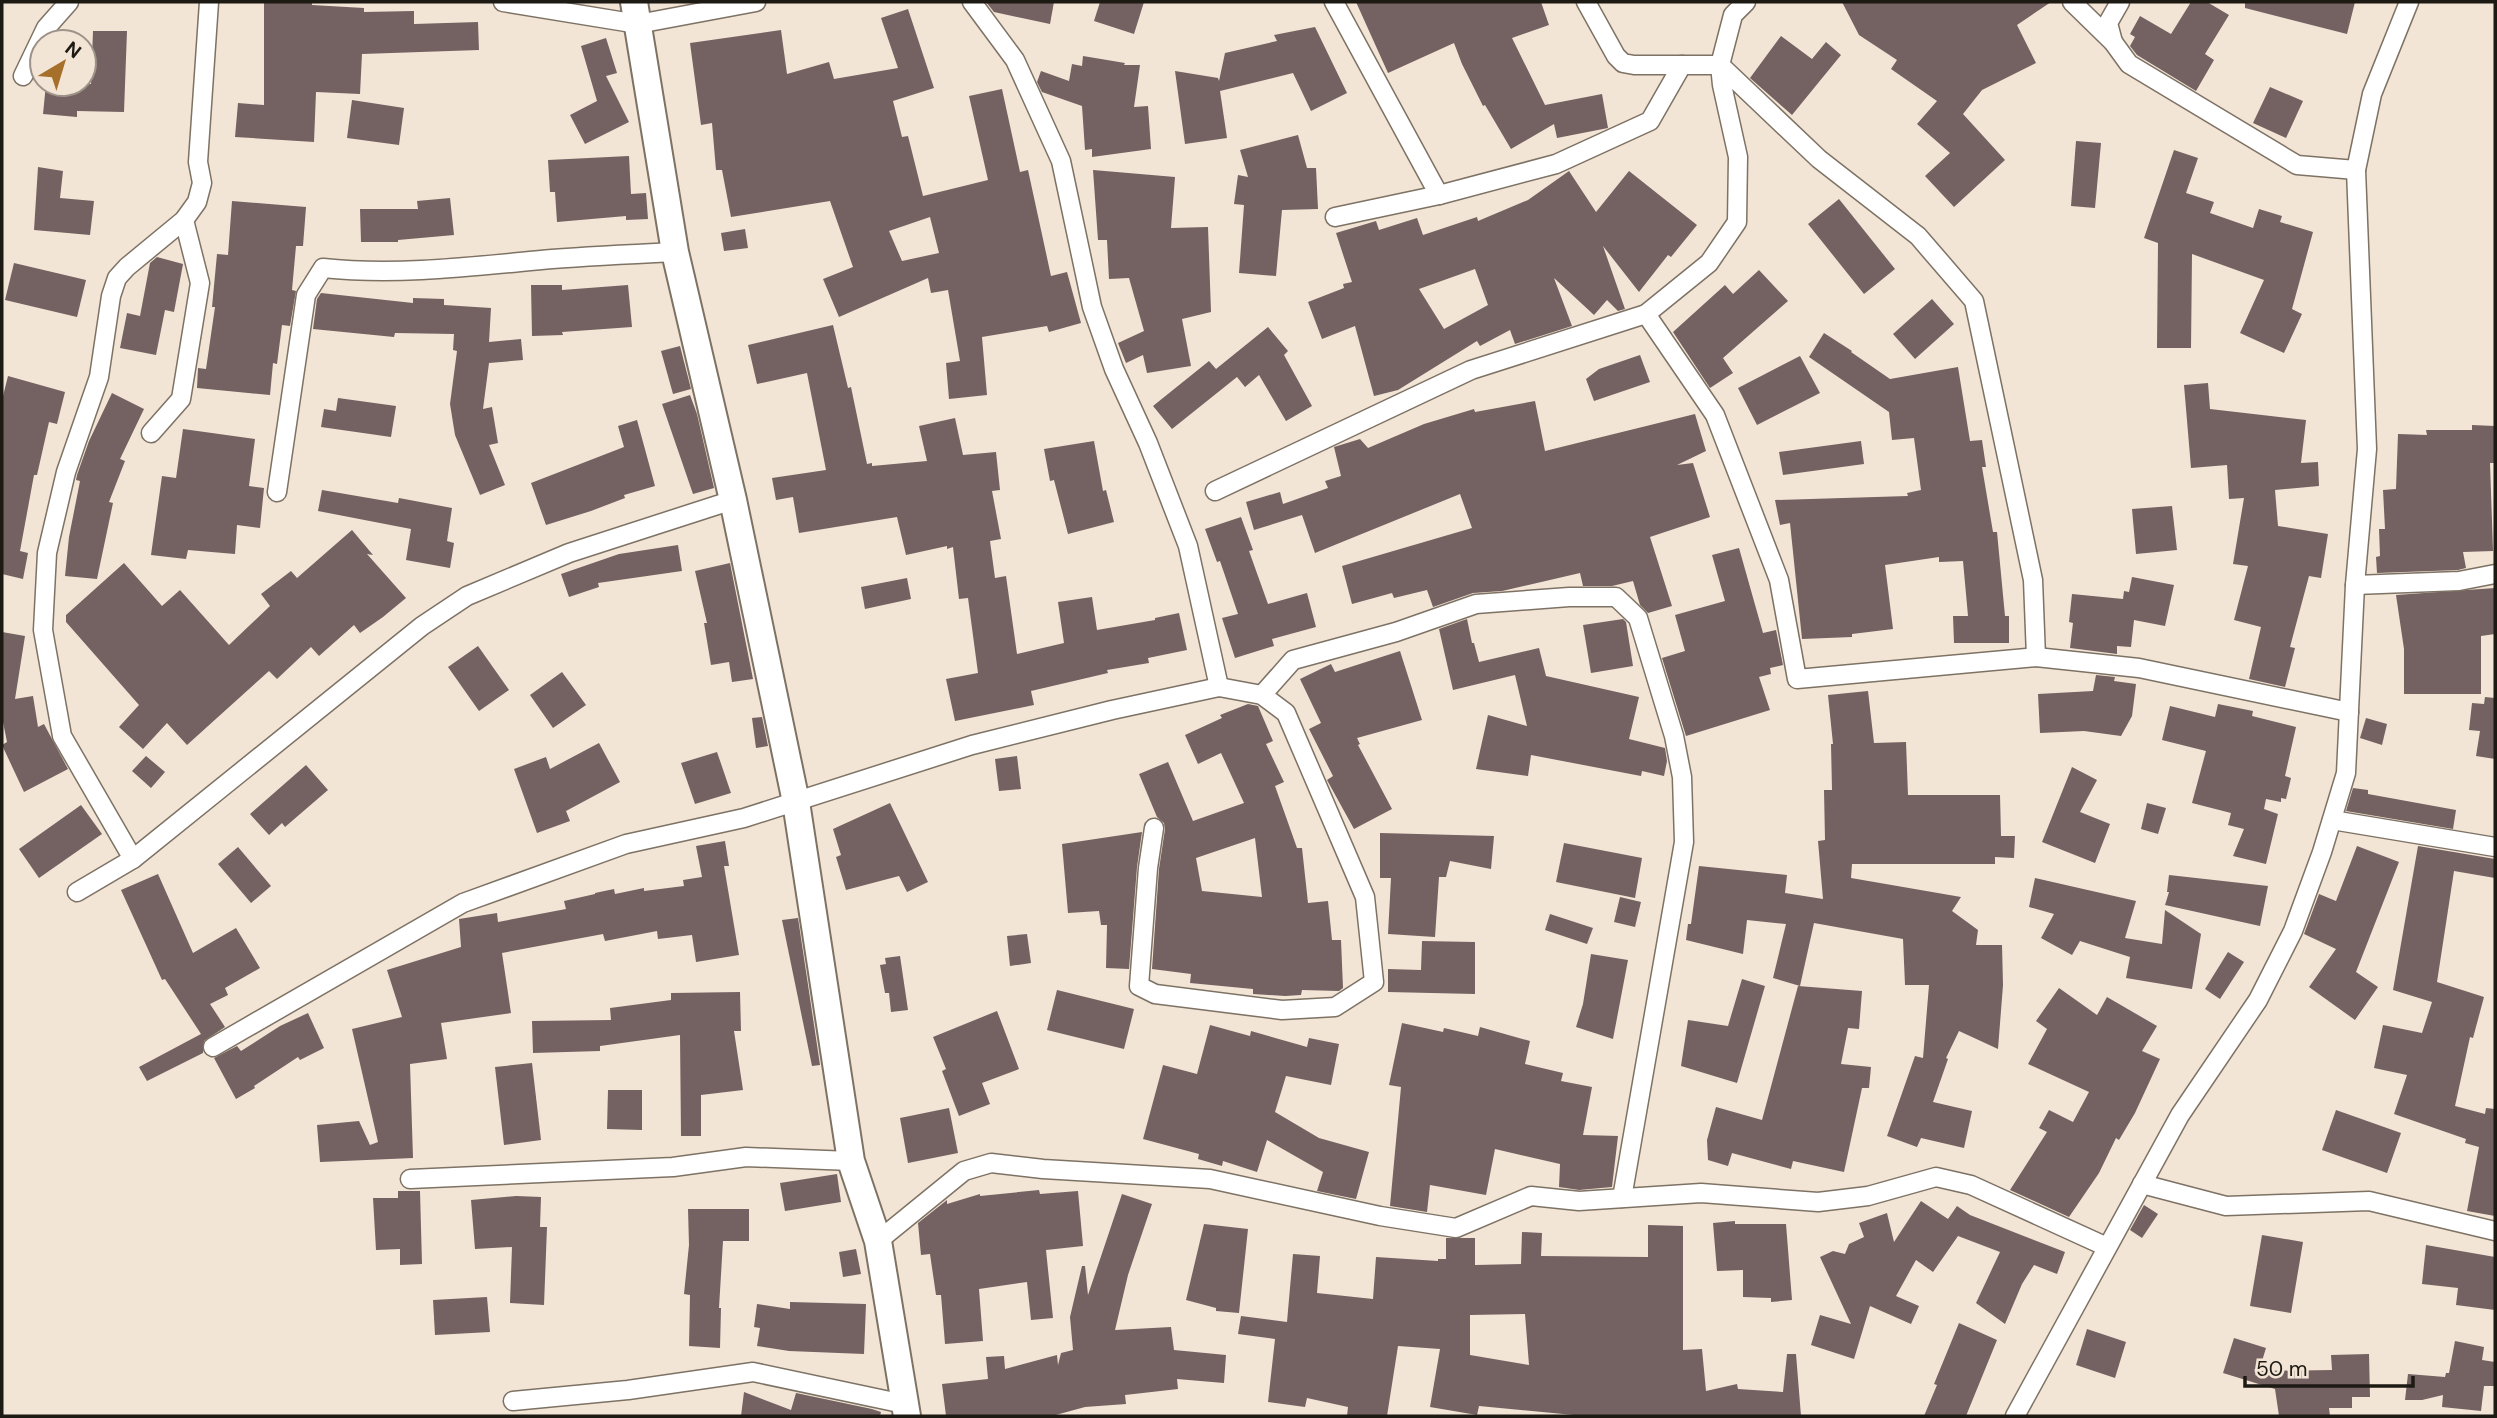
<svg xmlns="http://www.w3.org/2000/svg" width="2497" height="1418" font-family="'DM Sans',sans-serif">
<rect width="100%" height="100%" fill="#f2e5d6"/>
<g fill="#746161" fill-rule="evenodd">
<path d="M264 2 312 3V5L364 8V12L414 11V24L478 22 479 50 362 54 360 94 316 92 314 142 235 137 238 103 264 105Z"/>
<path d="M986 2H1054L1050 24 994 12Z"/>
<path d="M1100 2H1144L1134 34 1094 21Z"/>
<path d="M1356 2H1541L1549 25 1512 38 1545 105 1602 94 1608 128 1557 138 1554 124 1511 149 1485 105 1483 106 1462 64 1454 43 1388 73Z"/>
<path d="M1842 2H2051L2017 25 2036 63 1982 90 1963 114 2005 160 1954 207 1925 176 1950 153 1917 124 1937 101 1891 69 1897 60 1859 35Z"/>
<path d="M2191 2H2207L2229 15 2205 54 2214 60 2196 91 2137 55 2130 46 2135 37 2130 34 2140 16 2171 34Z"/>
<path d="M2245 2H2355L2347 34 2245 8Z"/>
<path d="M908 9 934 88 893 101 902 137 908 136 923 196 988 180 969 96 1002 89 1020 172 1028 170 1051 276 1067 272 1081 323 1049 332 1047 326 982 337 987 395 949 399 946 363 960 361 948 290 931 293 928 278 839 317 823 279 853 267 830 201 731 217 722 170H716L712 123 701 125 690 43 781 30 787 74 829 62 834 79 898 68 881 18ZM930 217 939 253 902 261 889 231Z"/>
<path d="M1315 27 1347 93 1311 111 1293 73 1220 91 1227 138 1185 144 1175 71 1218 78 1219 81 1225 53 1277 41 1274 35Z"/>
<path d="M93 31H127L124 112 77 111V117L43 114 46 84H91Z"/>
<path d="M1781 36 1812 59 1826 42 1841 55 1792 115 1750 78Z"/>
<path d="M606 38 617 73 606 76 629 122 585 144 570 115 597 101 581 46Z"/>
<path d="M1083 56 1125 63 1124 65H1140L1134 107 1148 106 1151 149 1092 157V149L1085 150 1082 106 1042 92 1037 82 1041 71 1069 81 1072 64 1082 66Z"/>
<path d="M2270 87 2303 101 2286 138 2253 123Z"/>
<path d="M352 100 404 108 399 145 347 138Z"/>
<path d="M1298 135 1307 168H1316L1318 209 1282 210 1276 276 1239 273 1244 205 1234 204 1238 175 1248 177 1240 150Z"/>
<path d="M2076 141 2101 143 2095 208 2071 206Z"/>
<path d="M2174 150 2198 158 2186 193 2214 202 2210 213 2253 228 2259 209 2282 216 2280 222 2313 232 2292 309 2302 314 2284 353 2240 333 2264 280 2192 254 2191 348H2157L2158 243 2144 238Z"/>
<path d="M629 156 631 194 646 193 648 219 626 220V216L557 222 555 192H550L548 160Z"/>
<path d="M38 167 63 171 60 198 94 201 90 235 34 230Z"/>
<path d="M1093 170 1175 177 1171 228 1208 227 1211 312 1182 319 1191 366 1147 373 1143 355 1126 363 1118 343 1144 331 1129 278 1109 279 1107 240H1098Z"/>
<path d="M1569 171 1596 212 1629 171 1697 225 1671 257 1668 255 1639 292 1603 246 1625 309 1618 311 1607 300 1594 315 1554 278 1572 326 1515 344 1510 330 1480 346 1477 341 1398 390 1374 396 1355 326 1322 339 1308 302 1344 288 1343 284 1352 282 1336 233 1376 221 1379 230 1417 218 1423 235 1477 217 1478 221 1528 200ZM1475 269 1488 305 1444 329 1419 289Z"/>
<path d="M450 198 454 235 398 240V242H361L360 209H418L417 201Z"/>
<path d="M1839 199 1895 269 1864 294 1808 224Z"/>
<path d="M232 201 306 207 303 246H296L292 290 296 291 290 326 282 325 277 364 273 363 270 395 197 388 198 368 206 369 215 307H212L217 254 228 255Z"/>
<path d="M745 229 748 248 724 251 721 233Z"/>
<path d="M157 257 183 264 174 312 165 310 156 355 120 348 127 313 140 316 150 263Z"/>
<path d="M14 263 86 280 77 317 5 300Z"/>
<path d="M1759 270 1788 301 1723 358 1733 373 1710 388 1673 332 1725 285 1733 294Z"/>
<path d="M531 285H562V290L628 285 632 327 562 332 563 335 532 336Z"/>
<path d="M321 293 413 303V298L444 299V305L491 308 489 342 521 339 523 360 489 363 483 409 492 407 498 443 489 445 505 485 480 495 455 435 450 404 457 351 453 350 454 334 395 333 394 337 313 329 317 299Z"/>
<path d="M1932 299 1954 324 1915 359 1893 334Z"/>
<path d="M833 325 848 388 851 387 867 464 872 463V466L927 461 919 426 955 418 963 455 996 452 1000 490 992 491 1001 539 990 541 995 578 1006 576 1017 654 1064 643 1058 602 1092 597 1097 630 1155 620V618L1179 613 1187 650 1148 658 1149 663 1107 670 1108 673 1031 691 1034 705 955 721 946 679 978 673 968 598 959 599 953 547 947 549V546L906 555 897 517 799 533 793 497 776 500 772 478 826 470 807 373 757 384 748 345Z"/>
<path d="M1268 327 1288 351 1284 355 1312 406 1286 421 1259 375 1245 387 1237 377 1172 429 1153 406 1209 361 1216 369Z"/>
<path d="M1824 333 1852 351 1851 352 1890 379 1958 367 1970 441 1982 440 1986 467H1982L1993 532H1997L2005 616H2009V643H1954L1953 616H1968L1963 561 1939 562V557L1885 565 1893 629 1852 634V637L1802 639 1790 523 1780 525 1775 500 1908 496 1907 493 1921 490 1914 438 1892 440 1889 412 1809 357Z"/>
<path d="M680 346 691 389 673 394 661 351Z"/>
<path d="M1640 355 1650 382 1594 401 1586 379 1599 369Z"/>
<path d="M1800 356 1820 393 1757 425 1738 388Z"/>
<path d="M8 376 65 392 57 424 49 422 37 475H34L20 551 28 553 23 579 2 574V400Z"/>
<path d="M2208 383 2210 409 2306 420 2301 463 2318 462 2319 486 2275 490 2278 526 2328 534 2321 578 2309 576 2290 647 2295 648 2285 687 2249 679 2261 627 2234 620 2248 566 2233 564 2244 498 2229 499 2227 465 2191 468 2184 385Z"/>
<path d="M112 393 144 409 120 459 125 461 109 502 113 503 97 579 65 576 69 537 80 481 76 480 77 475 89 441Z"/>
<path d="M690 395 697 414 714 488 693 494 662 404Z"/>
<path d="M338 398 396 406 391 437 321 427 324 409 336 411Z"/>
<path d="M1535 401 1545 451 1695 414 1706 451 1677 465 1693 463 1710 517 1650 537 1672 606 1648 613 1640 605 1633 581 1612 586H1583L1580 573 1502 591 1473 593 1433 607 1427 590 1394 598 1392 593 1352 604 1342 566 1472 528 1460 494 1315 553 1302 515 1254 530 1246 502 1280 492 1283 504 1328 488 1325 481 1341 476 1334 447 1360 439 1368 448 1424 424 1474 409 1475 412Z"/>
<path d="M637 420 655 486 624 495 625 498 591 511 546 525 531 483 624 447 618 426Z"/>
<path d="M2472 425 2495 426V463H2490L2493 551 2463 552 2466 568 2458 570 2377 573 2376 557 2380 556 2379 529H2385L2383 490 2396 489 2398 434 2427 435 2426 430H2472Z"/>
<path d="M183 429 255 439 249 486 264 488 260 528 237 525 235 554 188 550 186 559 151 555 162 476 176 478Z"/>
<path d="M1094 441 1103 491 1106 490 1114 522 1068 534 1054 480 1050 481 1044 449Z"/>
<path d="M1861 441 1864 464 1783 475 1779 452Z"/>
<path d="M322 490 398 503 399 498 452 508 447 541 454 543 450 568 406 560 411 529 318 511Z"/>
<path d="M2172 506 2177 550 2136 554 2132 509Z"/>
<path d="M1241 517 1253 550 1249 551 1268 604 1307 593 1316 627 1272 639 1274 646 1235 658 1222 618 1238 614 1220 561 1217 562 1205 529Z"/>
<path d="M352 530 373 555 367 554 406 598 383 617 360 633 354 625 319 656 311 647 277 679 269 671 187 745 167 723 143 749 119 727 139 705 66 622V615L124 563 162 606 180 590 229 645 270 606 261 594 291 571 297 578Z"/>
<path d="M678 545 682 571 598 583 599 587 569 597 561 574 619 554Z"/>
<path d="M1739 548 1763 633 1776 630 1783 665 1770 668 1771 674 1759 677 1770 710 1686 736 1662 658 1685 651 1675 615 1725 601 1712 555Z"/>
<path d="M730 563 753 679 732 682 729 662 711 665 704 623H707L695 571Z"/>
<path d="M2132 577 2174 585 2165 626 2134 620 2131 647 2117 646V654L2070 648 2073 623 2069 622 2072 594 2123 599 2124 591 2129 592Z"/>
<path d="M907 578 911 599 865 609 861 587Z"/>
<path d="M2495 588V634L2481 636V694H2404V649L2396 595Z"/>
<path d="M1467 619 1472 643H1474L1479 662 1539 648 1546 676 1639 697 1629 739 1665 748 1667 761 1664 776 1642 771 1641 776 1531 755 1528 776 1476 769 1488 715 1527 726 1515 675 1453 690 1439 629Z"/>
<path d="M1623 619 1626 622 1633 666 1591 673 1583 625Z"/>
<path d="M2 632 25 636 15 699 33 696 38 727 44 724 68 769 24 792 2 745 7 742 2 717Z"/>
<path d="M478 646 509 690 479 711 448 667Z"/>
<path d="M1400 651 1422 720 1357 738 1360 744 1358 745 1392 809 1354 829 1327 780 1333 776 1309 729 1321 723 1300 679 1331 664 1335 672Z"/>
<path d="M562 672 586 705 553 728 530 695Z"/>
<path d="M2096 675 2115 677 2114 681 2136 684 2132 716 2121 736 2084 731 2040 733 2038 694 2093 691Z"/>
<path d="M1868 691 1874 743 1906 742 1908 795H2000L2001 836H2015L2014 858 1995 857V864H1852L1851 878 1961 897 1952 911 1978 930 1976 945H2002L2003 985 1998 1049 1959 1031 1946 1058 1948 1059 1933 1102 1972 1111 1964 1148 1921 1138 1917 1147 1887 1136 1915 1056 1923 1058 1929 985H1905L1903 939 1814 923 1800 986 1773 978 1786 924 1747 920 1743 954 1686 940 1688 924H1691L1699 866 1787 875 1785 893 1823 899 1818 841 1825 840 1824 790H1832L1831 744H1833L1828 695Z"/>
<path d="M2485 697 2495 698V759L2476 756 2480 731 2469 730 2472 703 2484 704Z"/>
<path d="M1248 704 1258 706 1273 741 1266 744 1284 782 1275 786 1297 848H1302L1308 903 1328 901 1332 940H1341L1343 988 1339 991 1302 990 1301 995 1285 996 1253 994V989L1190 983 1191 974 1152 969 1159 869 1165 829 1164 823 1157 817 1139 774 1168 762 1193 821 1244 803 1221 753 1198 764 1185 735 1222 718 1220 715ZM1255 838 1262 897 1202 891 1196 858Z"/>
<path d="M2218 704 2253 711 2252 716 2296 727 2285 776 2291 778 2286 799 2281 798V802L2266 799 2264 809 2278 814 2266 864 2233 856 2244 829 2228 825 2231 813 2192 803 2206 751 2162 740 2170 706 2215 717Z"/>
<path d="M762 717 768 746 756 748 752 718Z"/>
<path d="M2366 718 2387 724 2382 745 2360 738Z"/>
<path d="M599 743 620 782 566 811 570 821 537 833 514 769 546 757 550 769Z"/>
<path d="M717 752 731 793 695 804 681 763Z"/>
<path d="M146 756 165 772 151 788 132 771Z"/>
<path d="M1017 756 1021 789 999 791 995 759Z"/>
<path d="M306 765 328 790 285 827 282 823 269 835 250 814Z"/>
<path d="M2072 767 2097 780 2080 812 2110 824 2095 863 2042 842Z"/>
<path d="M2353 788 2368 790V794L2456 810 2453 829 2346 811Z"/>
<path d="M890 803 928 882 907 892 899 876 846 890 836 857 841 855 833 829Z"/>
<path d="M2147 803 2166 808 2158 834 2141 829Z"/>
<path d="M81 805 102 834 39 878 19 849Z"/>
<path d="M1142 832 1137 867 1129 969 1106 968 1107 925H1101L1099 911 1068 913 1062 844Z"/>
<path d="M1380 833 1494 836 1491 869 1450 861 1446 877H1439L1435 937 1388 934 1391 878H1380Z"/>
<path d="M725 841 729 866H724L739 955 696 962 692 935 658 939 657 931 605 941 603 934 502 953 511 1013 441 1023 447 1059 410 1064 413 1158 320 1162 317 1125 359 1121 370 1145 378 1142 352 1029 402 1017 387 970 461 947 459 919 497 913 498 922 566 909 564 901 595 894V893L614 889 615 894 644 888V891L684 886 683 880 702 877 696 846Z"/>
<path d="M1564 843 1642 858 1635 898 1556 882Z"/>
<path d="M2357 846 2399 862 2356 972 2378 987 2355 1020 2309 987 2336 949 2304 934 2319 894 2336 901Z"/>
<path d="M2418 846 2495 859V878L2454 871 2437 982 2484 997 2473 1038 2470 1037 2455 1106 2485 1114 2486 1108 2495 1109V1216L2467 1211 2479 1147 2465 1143 2466 1139 2394 1114 2407 1075 2374 1068 2383 1025 2422 1033 2432 1002 2393 990Z"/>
<path d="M238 847 271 886 251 903 218 864Z"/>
<path d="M158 874 193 953 236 928 260 968 225 988 228 995 210 1004 225 1027 204 1041 203 1053 147 1081 139 1067 201 1034 165 979 162 980 121 890Z"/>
<path d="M2169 875 2268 886 2260 926 2165 905 2169 892H2167Z"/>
<path d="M2035 878 2136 901 2125 938 2162 944 2165 910 2201 934 2192 989 2126 978 2130 957 2080 941 2072 955 2041 938 2054 914 2029 907Z"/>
<path d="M1620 897 1641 902 1635 927 1614 922Z"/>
<path d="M1550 914 1593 928 1587 944 1545 930Z"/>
<path d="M798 918 820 1065 812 1066 782 920Z"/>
<path d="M1027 934 1031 963 1010 966 1007 936Z"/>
<path d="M1422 941 1475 942V994L1388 992V969L1421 970Z"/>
<path d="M2228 952 2244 962 2220 999 2205 989Z"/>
<path d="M1591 954 1628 960 1613 1039 1576 1027 1583 1004Z"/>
<path d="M900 956 908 1010 891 1012 889 993H885L880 965 886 964 885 958Z"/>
<path d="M1742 979 1765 986 1737 1083 1681 1066 1688 1020 1728 1026Z"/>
<path d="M1798 986 1862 991 1859 1029 1848 1028 1841 1064 1871 1067 1869 1088H1862L1844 1172 1793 1161 1791 1169 1732 1153 1728 1166 1708 1160 1707 1140 1716 1107 1762 1120Z"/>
<path d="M2059 988 2097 1015 2107 997 2157 1026 2142 1051 2160 1059 2135 1113 2119 1140 2116 1138 2099 1173 2069 1217 2010 1190 2047 1132 2039 1128 2049 1110 2073 1122 2089 1092 2028 1064 2047 1029 2036 1021Z"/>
<path d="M1057 990 1134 1009 1124 1049 1047 1030Z"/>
<path d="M740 992 741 1031H734L743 1090 701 1095V1136H681L680 1035 600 1046V1051L533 1053 532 1021 611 1020 610 1008 671 1000V993Z"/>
<path d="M997 1011 1019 1069 982 1083 990 1104 959 1116 942 1071 946 1069 933 1037Z"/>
<path d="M308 1013 324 1048 300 1060 298 1057 254 1086 255 1088 236 1099 214 1058 237 1046 241 1051 280 1026Z"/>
<path d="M1402 1023 1443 1032 1444 1028 1478 1036 1480 1027 1530 1041 1525 1064 1563 1073 1561 1081 1592 1087 1583 1135 1618 1136 1612 1187 1579 1190 1559 1187 1560 1164 1495 1149 1486 1195 1430 1185 1427 1212 1390 1206 1401 1087 1389 1085Z"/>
<path d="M1210 1025 1250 1036 1251 1031 1307 1047 1309 1038 1339 1044 1331 1085 1286 1076 1275 1112 1319 1138 1369 1152 1356 1199 1317 1191 1323 1172 1267 1140 1257 1172 1223 1161 1222 1166 1198 1159 1199 1154 1143 1139 1163 1065 1197 1074Z"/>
<path d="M532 1063 541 1140 504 1145 495 1067Z"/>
<path d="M608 1090H642V1130L607 1129Z"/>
<path d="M949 1108 958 1153 908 1163 900 1118Z"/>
<path d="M2336 1110 2401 1133 2387 1173 2322 1150Z"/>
<path d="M837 1174 841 1202 785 1211 780 1183Z"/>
<path d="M1039 1190 1040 1194 1078 1191 1083 1246 1046 1250 1053 1318 1031 1320 1027 1282 979 1289 983 1341 945 1344 941 1295H936L930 1254 921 1255 918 1223 947 1200V1204L980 1194V1196Z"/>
<path d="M398 1191H420L422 1264 400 1265V1249L376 1250 373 1198H398Z"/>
<path d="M1122 1194 1152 1204 1128 1275 1115 1330 1171 1327 1174 1350 1226 1355 1224 1383 1177 1379 1178 1389 1125 1395 1126 1404 1085 1407 1052 1416H946L942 1384 988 1379 986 1357 1004 1356 1005 1369 1057 1355 1058 1365 1061 1353 1073 1350 1070 1317 1082 1266H1085L1088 1295Z"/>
<path d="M516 1196 541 1197 540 1227H547L544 1305 510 1303 512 1247 475 1249 471 1200Z"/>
<path d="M1921 1201 1948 1219 1957 1206 1970 1215 2065 1252 2057 1274 2034 1265 2022 1284 2005 1324 1976 1303 2000 1252 1958 1236 1933 1272 1916 1260 1896 1296 1919 1306 1911 1324 1870 1306 1854 1359 1811 1345 1820 1315 1851 1324 1820 1257 1833 1251 1845 1254 1849 1244 1864 1237 1859 1223 1887 1213 1894 1242Z"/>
<path d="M2144 1205 2158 1214 2142 1238 2130 1230Z"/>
<path d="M688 1209H749V1241H723L719 1308H721L720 1348 689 1346 690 1295 684 1294 689 1245Z"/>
<path d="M1735 1221V1224H1786L1792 1300 1771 1302V1298L1743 1297V1270L1717 1271 1713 1223Z"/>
<path d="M1204 1224 1248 1229 1239 1313 1216 1311V1308L1186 1300Z"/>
<path d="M1648 1225 1683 1226V1350L1702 1349 1706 1391 1737 1384 1738 1389 1783 1392 1787 1354H1796L1801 1416H1584L1479 1406 1477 1415 1430 1407 1440 1349 1398 1346 1387 1416H1347L1348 1407 1307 1398 1305 1407 1268 1402 1275 1339 1238 1334 1241 1316 1287 1322 1293 1254 1320 1256 1317 1293 1373 1299 1376 1257 1438 1261V1259H1446V1238H1475V1265L1521 1264 1522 1232 1542 1233 1541 1256 1648 1257ZM1525 1314 1529 1365 1470 1355V1315Z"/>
<path d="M2262 1235 2303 1242 2291 1313 2250 1306Z"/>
<path d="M2426 1245 2495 1257V1310L2456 1305 2458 1288 2422 1284Z"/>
<path d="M856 1249 861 1274 843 1277 839 1252Z"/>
<path d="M487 1297 490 1332 435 1335 433 1300Z"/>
<path d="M790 1302 866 1304 864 1354 789 1351 757 1346 760 1328 754 1327 757 1304 790 1309Z"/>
<path d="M1959 1323 1997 1340 1966 1416H1924L1937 1385 1934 1384Z"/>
<path d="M2087 1329 2126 1342 2115 1378 2076 1365Z"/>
<path d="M2234 1338 2266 1348 2259 1371 2332 1370 2331 1355 2369 1354 2370 1397H2352V1408H2329L2330 1416H2279L2275 1389 2223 1373Z"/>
<path d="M2455 1341 2484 1347 2482 1360 2495 1362V1386H2484L2481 1411 2442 1407 2443 1395 2422 1400H2405L2408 1374 2445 1377 2446 1373H2449Z"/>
<path d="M744 1392 791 1410 796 1393 872 1409 881 1412 880 1416H741Z"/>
</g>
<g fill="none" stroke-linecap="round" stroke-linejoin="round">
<g stroke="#7d7264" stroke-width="21">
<g id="street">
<path d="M503 2 638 24 756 2"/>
<path d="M972 2 1015 60 1061 161 1092 307 1114 369 1148 443 1188 546 1219 687"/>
<path d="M1334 2 1439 195"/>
<path d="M1586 2 1616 56 1623 63 1634 65H1720L1733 15 1746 2"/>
<path d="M2072 2 2113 42 2129 64 2297 165 2356 170"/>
<path d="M2113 42 2108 23 2120 2"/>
<path d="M23 76 46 28 69 2"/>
<path d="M1335 217 1439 195 1556 164 1650 121 1682 65"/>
<path d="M1646 314 1715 415 1779 580 1797 679 2036 657 2139 668 2349 712"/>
<path d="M151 433 181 399 200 283 184 220"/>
<path d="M1215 491 1471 370 1646 314 1709 263 1737 222 1738 157 1722 85 1720 65 1819 159 1918 236 1974 301 2033 580 2036 657"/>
<path d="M277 492 306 295 323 268C399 276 476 266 552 259 593 256 634 254 675 252"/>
<path d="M2355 585 2459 581 2495 574"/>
<path d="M1262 695 1293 660 1396 632 1476 604 1569 597H1616L1638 618 1674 736 1682 777 1684 842 1622 1198"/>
<path d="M2332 820 2495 847"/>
<path d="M133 859 62 736 43 630 47 553 66 472 99 377 111 296 117 278 127 267 184 220 197 202 202 183 198 162 209 2"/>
<path d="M77 892 133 859 422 626 467 596 569 553 733 500"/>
<path d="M213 1047 463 903 626 844 744 818 972 745 1112 710 1219 687 1262 695 1286 713 1365 897 1374 982 1335 1007 1282 1010 1155 994 1139 986 1148 868 1154 828"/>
<path d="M410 1179 673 1167 746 1157 851 1161"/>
<path d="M2142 1184 2226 1206 2369 1201 2495 1231"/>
<path d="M878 1241 964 1171 991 1163 1043 1169 1210 1179 1380 1216 1456 1228 1531 1196 1579 1201 1701 1193 1818 1202 1868 1196 1936 1177 1971 1185 2107 1247"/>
<path d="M513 1401 628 1390 753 1372 904 1404"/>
<path d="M2015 1416 2180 1115 2258 1000 2293 931 2322 852 2346 773 2355 585 2367 449 2356 170 2372 94 2409 2"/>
</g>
</g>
<g stroke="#7d7264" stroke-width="30">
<path id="secondary" d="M634 2 675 252 733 500 796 802 851 1161 878 1241 907 1416"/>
</g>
<use href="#street" stroke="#fff" stroke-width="18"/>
<use href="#secondary" stroke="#fff" stroke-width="26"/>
</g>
<rect width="2497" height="1418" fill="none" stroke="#1d1913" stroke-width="7"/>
<g transform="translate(63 63) rotate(38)"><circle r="33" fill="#f2e5d6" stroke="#9d9388" stroke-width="2"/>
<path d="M0-5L12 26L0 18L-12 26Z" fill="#a66f2a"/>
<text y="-10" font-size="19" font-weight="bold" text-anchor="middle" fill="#1d1913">N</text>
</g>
<path d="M2245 1376v10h168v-10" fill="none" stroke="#1d1913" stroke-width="3.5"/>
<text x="2256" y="1376" font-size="21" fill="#1d1913" stroke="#f2e5d6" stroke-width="5" paint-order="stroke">50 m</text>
</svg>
